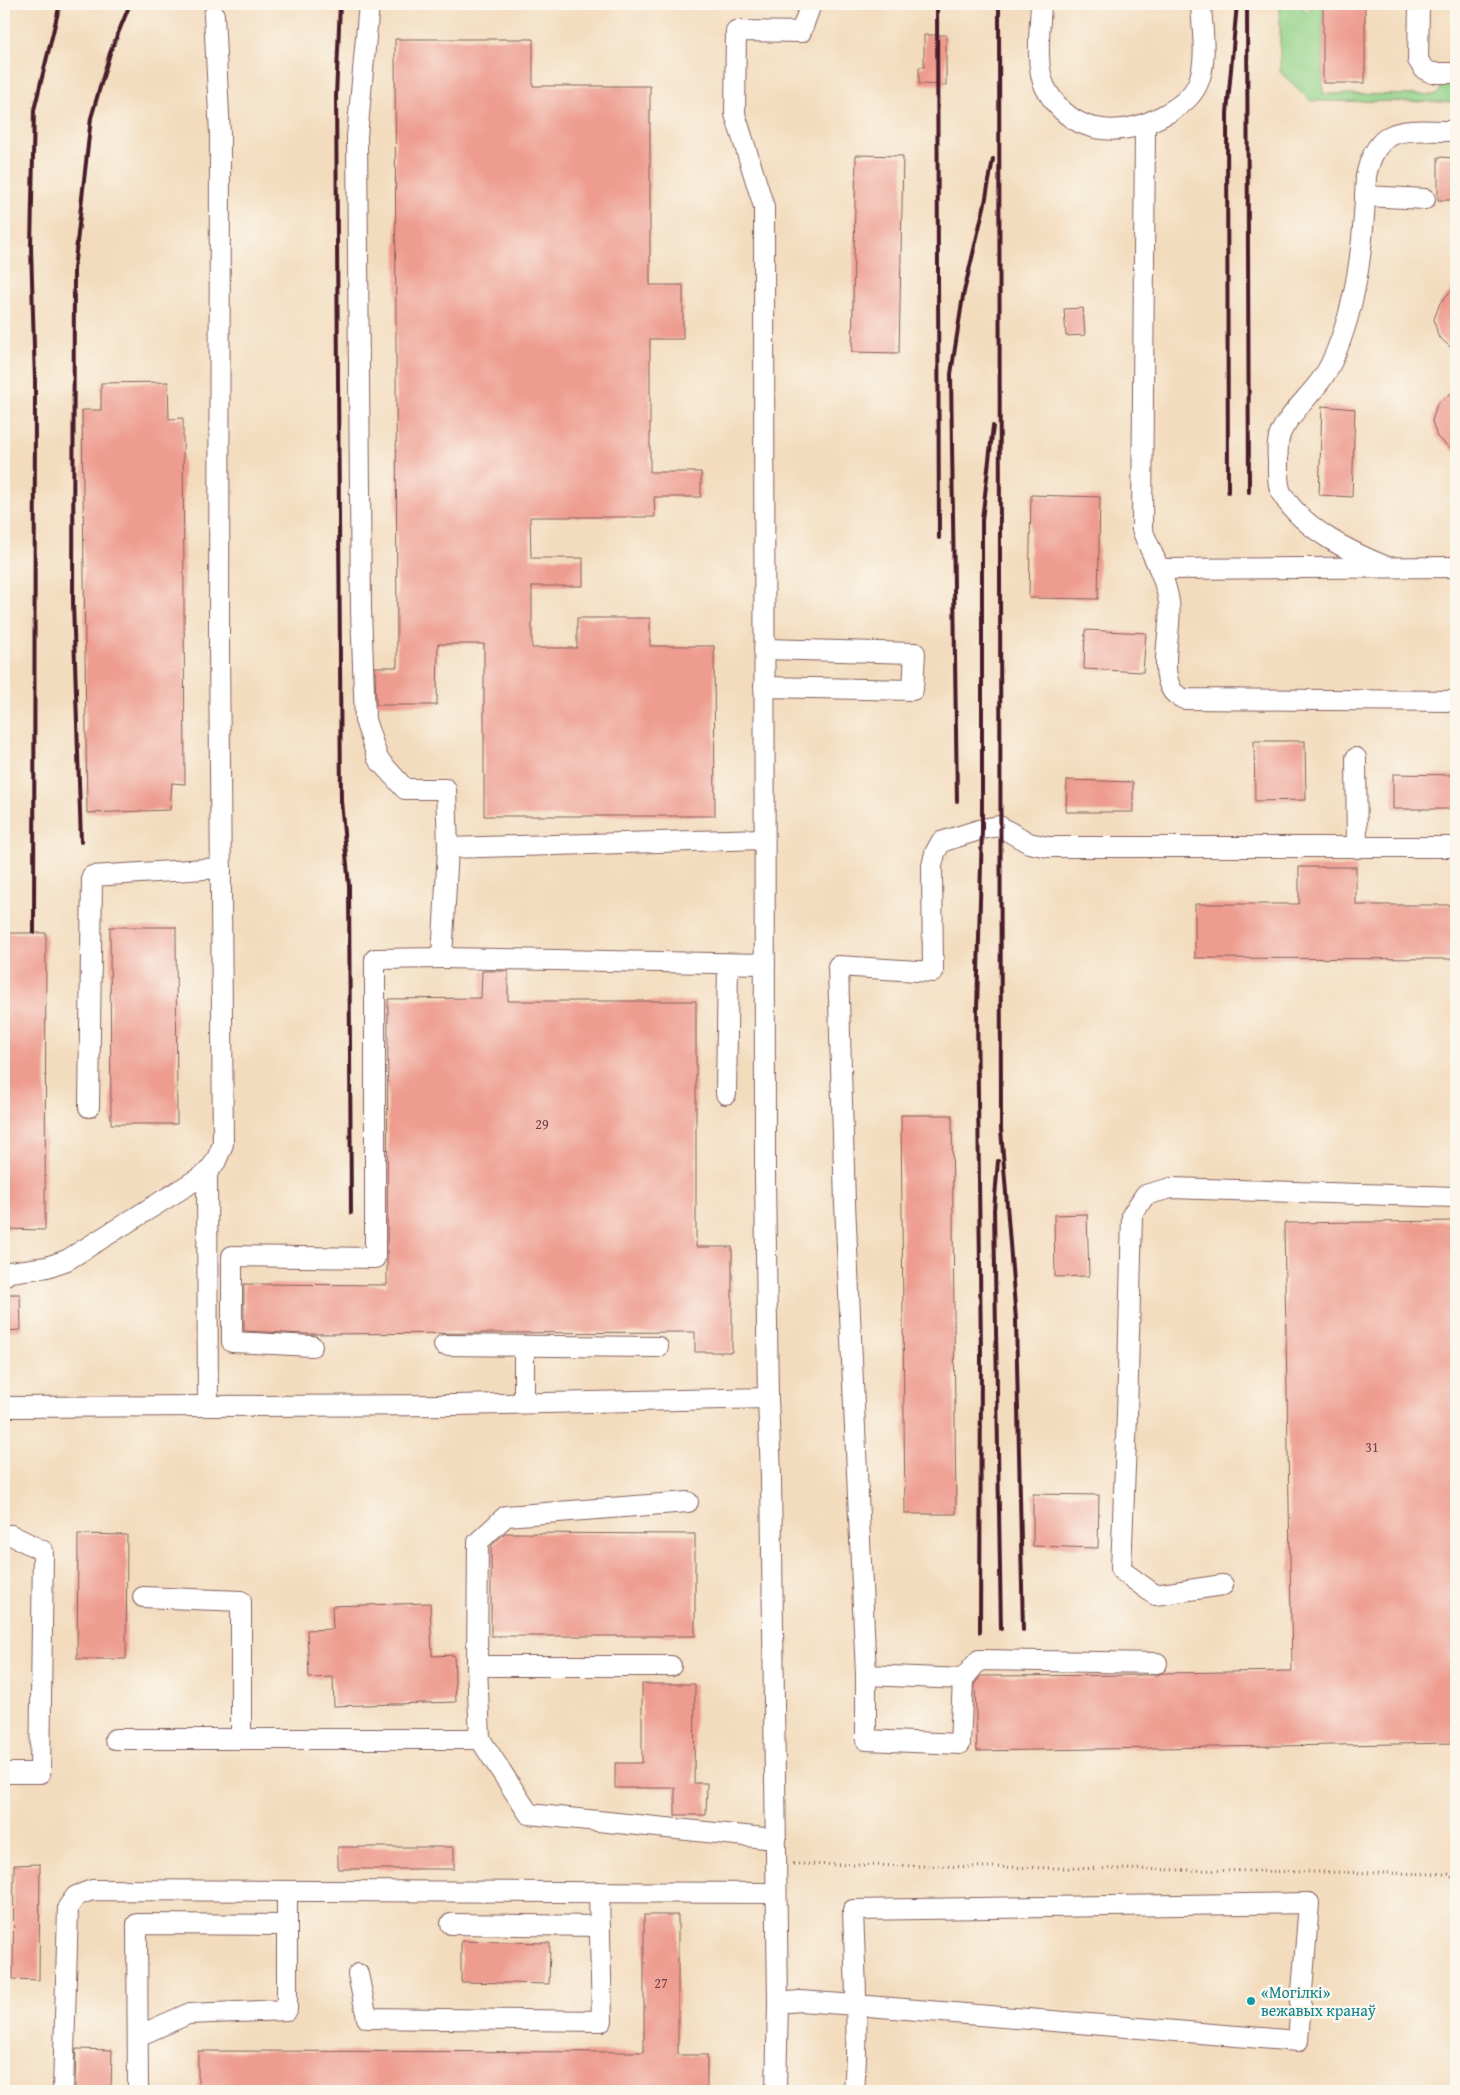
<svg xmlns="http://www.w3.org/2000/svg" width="1460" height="2095" font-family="'Gentium Book Plus',serif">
<rect width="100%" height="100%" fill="#fbf7ec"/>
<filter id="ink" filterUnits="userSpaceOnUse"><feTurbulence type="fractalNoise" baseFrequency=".02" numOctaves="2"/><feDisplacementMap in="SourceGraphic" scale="10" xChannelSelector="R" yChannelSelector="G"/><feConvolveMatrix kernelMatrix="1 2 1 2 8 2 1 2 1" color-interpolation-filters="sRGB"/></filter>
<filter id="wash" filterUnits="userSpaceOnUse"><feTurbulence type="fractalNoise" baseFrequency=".0096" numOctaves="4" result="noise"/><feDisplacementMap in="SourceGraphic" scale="20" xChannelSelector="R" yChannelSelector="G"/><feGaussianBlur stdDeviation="1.12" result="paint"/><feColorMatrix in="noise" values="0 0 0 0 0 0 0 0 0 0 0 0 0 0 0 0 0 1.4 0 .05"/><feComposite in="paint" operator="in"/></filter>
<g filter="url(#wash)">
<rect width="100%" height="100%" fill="#f3dcbe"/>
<path fill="#93d289" stroke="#6e785a" d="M1280 4H1302L1303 10H1311L1312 4H1323V94L1437 95 1443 84H1456V102L1311 101 1280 72Z"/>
<g id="blocks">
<g fill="#ee9c90">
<rect x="1323" y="4" width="42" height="79"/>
<path d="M924 35H946V85L919 84V67H924Z"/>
<path d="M395 39H533V86H650V285H683V339H650V472H701V497H654L655 517H530L531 558H583V586H532V648H577V618H650V646H714L715 816H484V644H438L437 705H376L375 667H397Z"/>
<path d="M856 155 903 156 899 353 852 352Z"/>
<path d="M1438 157 1456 158V200H1438Z"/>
<path d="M1456 285V352L1438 336 1434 319 1440 303Z"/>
<path d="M1083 308 1085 335 1066 336 1064 309Z"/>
<path d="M168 382 169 419 183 418 185 784 172 783 170 810 87 813 82 410H101V383Z"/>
<path d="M1456 389V453L1437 437 1432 421 1437 404Z"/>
<path d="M1322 406 1355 409 1352 497 1319 495Z"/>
<path d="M1031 495 1100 497 1098 599 1029 598Z"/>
<path d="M1085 630 1146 633 1143 672 1084 669Z"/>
<path d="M1254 741H1305L1306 800 1255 801Z"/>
<path d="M1393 774 1456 775V809H1393Z"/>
<path d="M1067 780 1133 782V812H1066Z"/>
<path d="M1299 867H1356V905H1456V959L1195 958V904H1299Z"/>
<path d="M110 927H176L177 1124H111Z"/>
<path d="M4 933H46L45 1230 4 1229Z"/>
<path d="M482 971H508V1001H696V1247H732V1352H695V1332L304 1334 244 1331V1284L387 1285 388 999 481 998Z"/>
<path d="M901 1115H952L956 1514H905Z"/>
<path d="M1087 1214 1089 1276 1055 1277 1054 1215Z"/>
<path d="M1456 1221V1743L977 1751 975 1683 981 1676 1157 1675 1163 1673 1292 1671 1284 1223Z"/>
<path d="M4 1294H20L21 1330 4 1331Z"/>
<path d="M1033 1494 1099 1495 1098 1548 1033 1546Z"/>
<path d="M505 1533 695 1534V1636H491V1546Z"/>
<path d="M78 1534 127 1535 126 1659H77Z"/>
<path d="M430 1603 432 1656 454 1655 456 1702 334 1706 333 1677 309 1678 307 1630 333 1629 332 1606Z"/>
<path d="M642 1684H695L694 1783H707L706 1815H675V1788H615V1763H642Z"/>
<rect x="338" y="1847" width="116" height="22"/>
<path d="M40 1864 39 1980 13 1979 14 1865Z"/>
<path d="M644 1915H678V2055H707V2091H198V2051L644 2052Z"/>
<path d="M461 1941 550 1943 549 1984 461 1982Z"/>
<path d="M76 2049 112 2050 111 2091H75Z"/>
</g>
</g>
</g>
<g filter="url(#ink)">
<use href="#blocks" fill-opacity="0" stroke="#85615e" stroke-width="1"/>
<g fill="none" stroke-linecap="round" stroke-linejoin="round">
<g stroke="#85615e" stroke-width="22">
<g id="minor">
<path d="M369 4 357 137 361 610 365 720 378 759 405 789H446L448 848 764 839"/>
<path d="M1041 4C1040 27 1035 66 1045 87 1070 135 1118 139 1162 116 1176 109 1192 98 1198 83 1208 60 1202 29 1201 4"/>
<path d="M1419 4 1418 60 1424 69 1432 73H1456"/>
<path d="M1145 125 1142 529C1151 554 1165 575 1169 602 1173 627 1158 668 1172 690 1174 694 1180 697 1184 699L1456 701"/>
<path d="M1365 196 1425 199"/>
<path d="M1387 567C1350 552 1304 530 1282 494 1277 486 1278 470 1278 461 1277 449 1277 438 1283 428 1297 404 1321 387 1332 361 1358 304 1364 238 1366 176 1378 120 1410 132 1456 131"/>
<path d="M1161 569 1456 567"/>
<path d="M764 649 915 653 913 690 764 687"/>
<path d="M1356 758 1357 848"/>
<path d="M442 958 765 964"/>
<path d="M726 1094 728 964"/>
<path d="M89 1107 92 876 221 868"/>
<path d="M207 1173 208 1406"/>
<path d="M4 1276 10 1272 47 1267 67 1260 207 1173 216 1161 223 1144 219 644 220 135 214 15"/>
<path d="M444 1345 658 1347"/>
<path d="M312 1346 232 1342V1256L375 1258V959L442 958 448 848"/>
<path d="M524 1346V1403"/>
<path d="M768 1398 765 1178 764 207 735 114 736 31 801 32 811 4"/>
<path d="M4 1407 455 1405 768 1398 771 1477 778 2003 776 2091"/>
<path d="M688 1502 506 1516 478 1542 477 1666 480 1739 529 1814 775 1839"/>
<path d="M4 1535H11L43 1551 40 1773H4"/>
<path d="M1223 1585 1155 1595 1121 1570 1127 1415 1132 1215 1145 1195 1171 1188 1456 1197"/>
<path d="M143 1597 241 1601V1739"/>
<path d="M477 1666H671"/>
<path d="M866 1675 963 1679 960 1744 866 1740V1675L845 1203 838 966 933 972 932 866 935 853 941 842 982 829 999 826 1029 843 1048 847H1456"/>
<path d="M963 1679 979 1660 1157 1663"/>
<path d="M115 1739H480"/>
<path d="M451 1924 600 1926"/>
<path d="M358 1974 367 2018 602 2021 599 1892"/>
<path d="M778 2003 800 2001 856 2005 1298 2041 1309 1903 853 1910C855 1970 859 2031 854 2091"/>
<path d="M138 2036 188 2014 287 2010V1891"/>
<path d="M63 2091 68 1907 76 1896 92 1890 775 1893"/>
<path d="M138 2091 137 1924 286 1925"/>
</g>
</g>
<path stroke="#85615e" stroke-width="3" stroke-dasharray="1 4" stroke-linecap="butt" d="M793 1864 1448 1874 1456 1879"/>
<use href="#minor" stroke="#fff" stroke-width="20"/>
<g stroke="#4a1f2b" stroke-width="4">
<path d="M340 4 336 96 341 801 349 886 351 1213"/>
<path d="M937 4 939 538"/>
<path d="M999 4 1001 1129 1016 1320 1023 1630"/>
<path d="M1247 4 1249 492"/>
<path d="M1228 492 1227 113 1237 4"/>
<path d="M957 801 951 374 963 296 985 203 993 159"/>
<path d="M81 842 73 603 74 269 91 118 110 53 130 4"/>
<path d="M34 933 35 381 31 247 34 110 60 4"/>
<path d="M998 1161 994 1210 1001 1629"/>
<path d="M980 1632 981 1354 977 1009 982 829V520L993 426"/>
</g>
</g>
</g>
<circle fill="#0f9aa8" stroke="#fbf7ec" stroke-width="2" cx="1251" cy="2001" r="5"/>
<g text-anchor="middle" stroke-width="5" stroke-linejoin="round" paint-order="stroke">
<g font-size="14" fill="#733e44">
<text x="542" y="1129">29</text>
<text x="1372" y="1452">31</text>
<text x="661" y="1988">27</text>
</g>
<g font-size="16" fill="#0d838f" stroke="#fbf7ec" text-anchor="start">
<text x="1261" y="1998">«Могілкі»<tspan x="1261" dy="18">вежавых кранаў</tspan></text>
</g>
</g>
<rect width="1460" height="2095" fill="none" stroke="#fbf7ec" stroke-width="20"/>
</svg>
